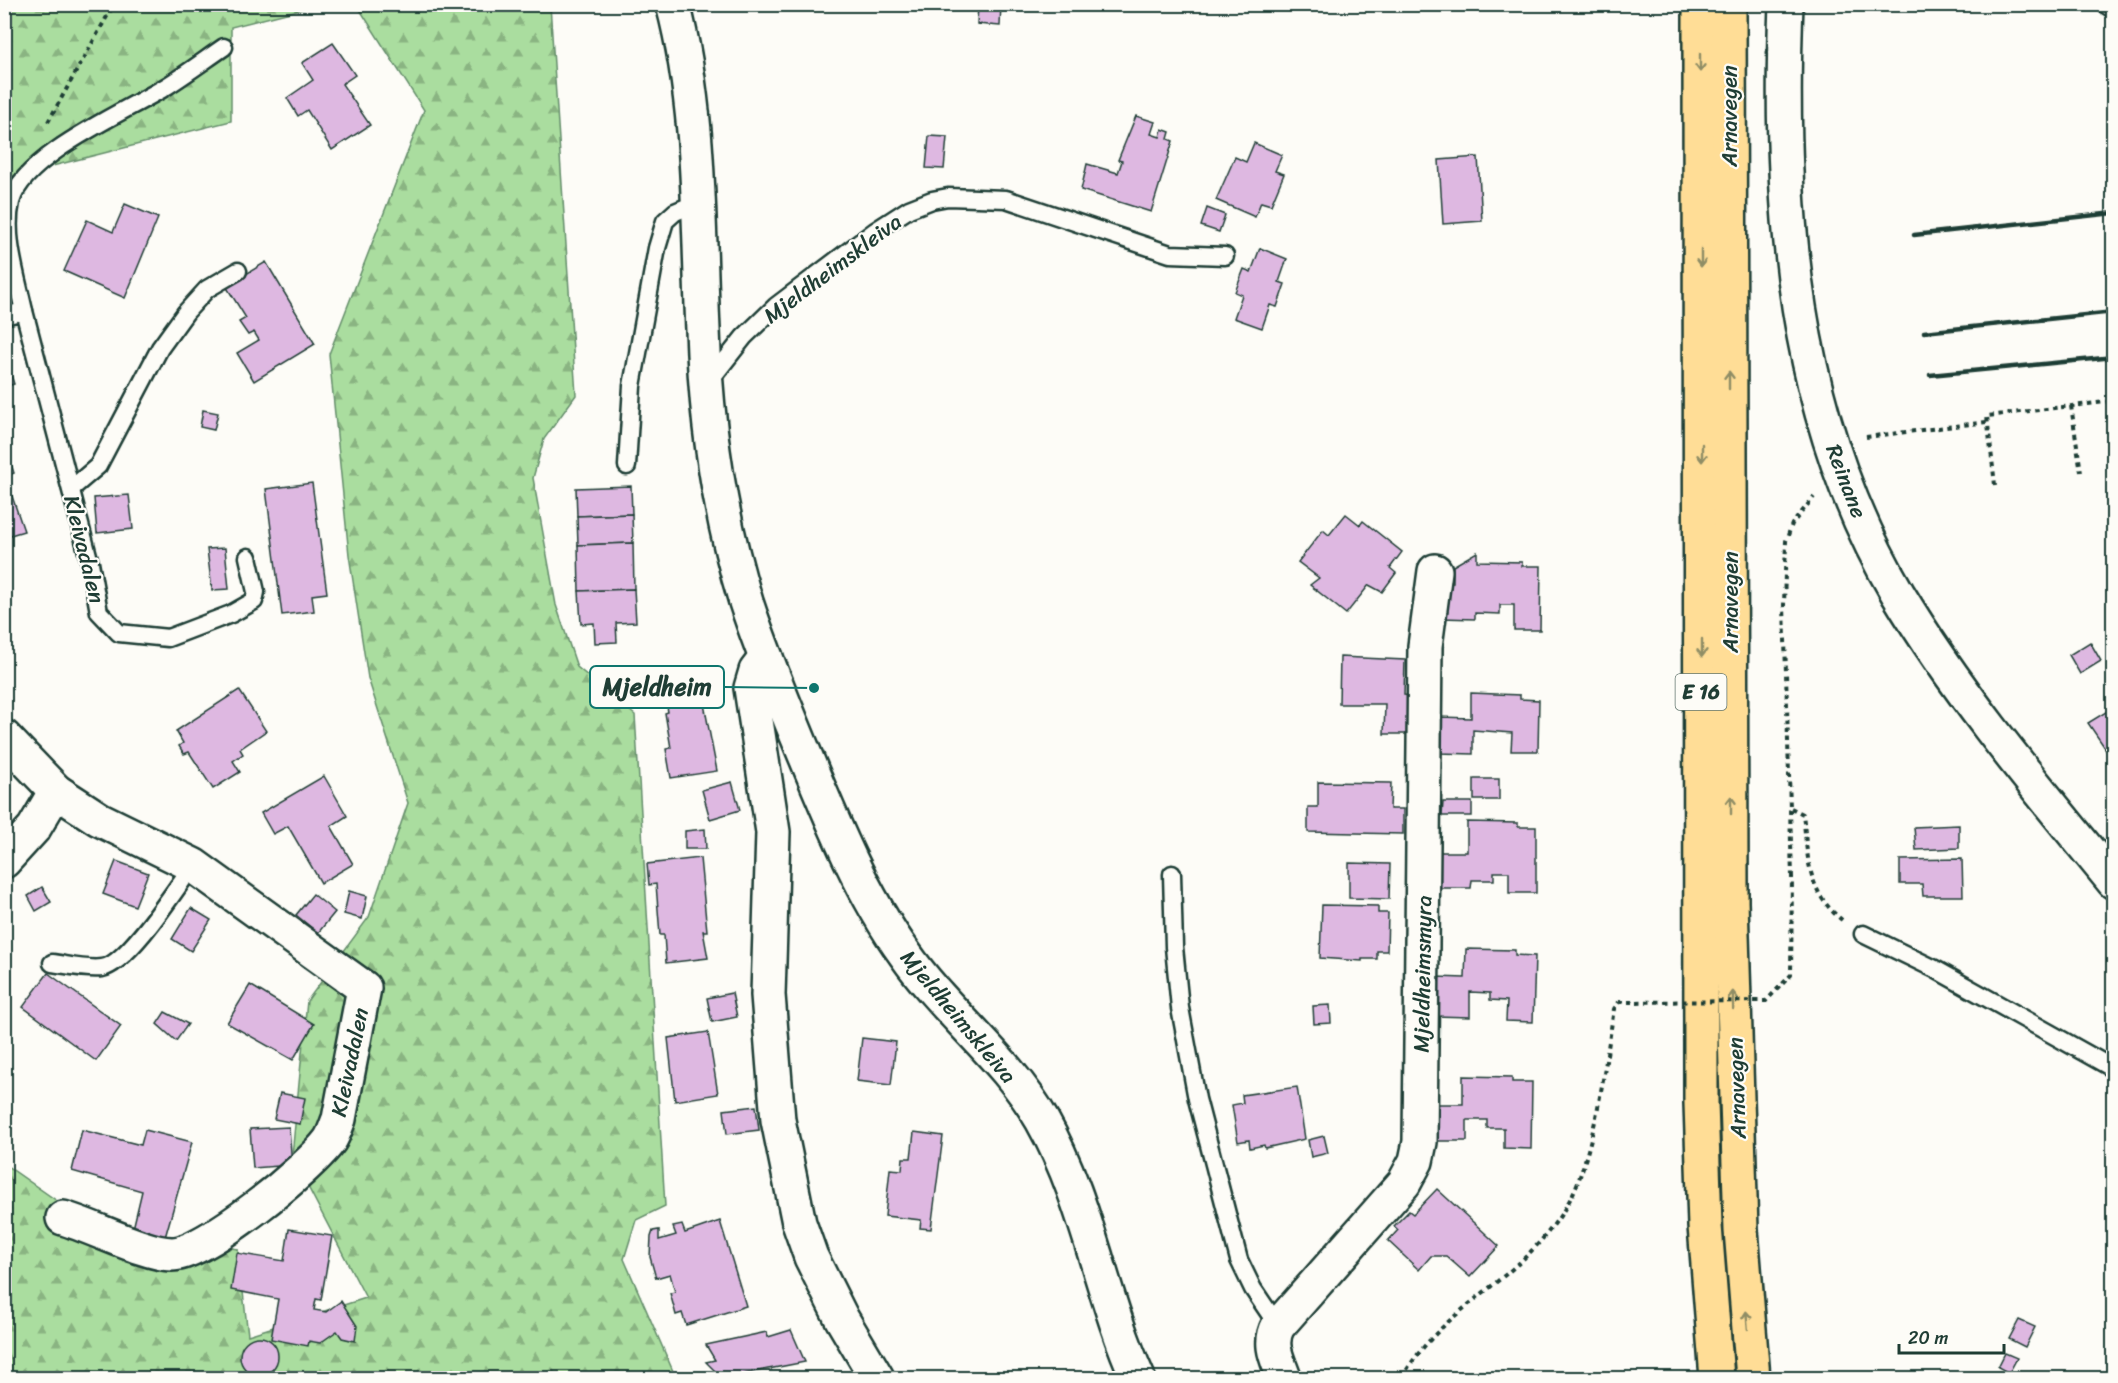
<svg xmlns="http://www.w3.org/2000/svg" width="2118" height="1383" font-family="Sriracha,sans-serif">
<defs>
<pattern id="forest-firs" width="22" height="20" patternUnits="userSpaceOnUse" patternTransform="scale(1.5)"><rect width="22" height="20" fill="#aadd9f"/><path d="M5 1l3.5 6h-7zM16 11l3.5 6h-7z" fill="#8ab482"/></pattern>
</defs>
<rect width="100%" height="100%" fill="#fdfcf7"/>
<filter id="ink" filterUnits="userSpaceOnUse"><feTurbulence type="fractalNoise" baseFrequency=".0167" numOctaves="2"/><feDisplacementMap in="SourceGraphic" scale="12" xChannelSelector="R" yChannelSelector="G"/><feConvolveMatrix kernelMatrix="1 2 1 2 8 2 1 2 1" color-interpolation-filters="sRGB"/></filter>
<g filter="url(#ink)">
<g fill="url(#forest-firs)" stroke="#648d6a" stroke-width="1.5">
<path d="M5 5H318L231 27V121L5 178Z"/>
<path d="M357 5H550L576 395 544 439 533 478 556 605 577 667 635 715 665 1206 636 1220 624 1259 676 1378H5L4 1164 96 1228 238 1249 248 1335 366 1298 292 1156 307 1001 369 917 408 803 368 678 349 555 329 354 424 110Z"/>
</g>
<g fill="#deb8e1" stroke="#1f3d34" stroke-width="1.5">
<path d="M978 4H1001L1000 26 977 24Z"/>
<path d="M333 43 355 75 342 84 370 125 332 150 307 110 298 116 287 98 313 80 302 63Z"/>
<path d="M1136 116 1155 122 1151 134 1160 137 1162 129 1170 132 1168 139 1173 141 1151 212 1081 190 1087 164 1118 173 1122 161 1118 160Z"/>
<path d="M929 136 947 137 944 169 926 168Z"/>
<path d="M1254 143 1282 155 1275 171 1284 174 1271 205 1261 202 1255 217 1216 200 1235 157 1246 162Z"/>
<path d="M1478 157 1482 221 1443 224 1439 160Z"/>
<path d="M125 204 158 218 125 298 64 271 87 220 113 232Z"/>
<path d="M1207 208 1225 215 1219 232 1201 226Z"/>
<path d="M1260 248 1287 259 1279 282 1285 284 1277 307 1270 305 1262 328 1234 318 1242 295 1235 292 1244 269 1251 272Z"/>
<path d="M266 262 315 344 254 381 237 353 259 340 254 332 248 335 239 322 246 318 226 286Z"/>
<path d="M7 363 14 384 4 387V364Z"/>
<path d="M203 410 218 413 214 430 200 427Z"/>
<path d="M4 443 14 473 6 476 4 473Z"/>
<path d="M4 473 24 531 4 537Z"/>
<path d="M312 483 327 593 312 595 314 611 282 615 266 489Z"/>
<path d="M631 486 632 514 577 516 576 488Z"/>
<path d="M129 495 133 529 97 533 94 498Z"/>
<path d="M632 514 633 543 578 545 577 516Z"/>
<path d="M1346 514 1360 525 1363 521 1402 552 1390 568 1396 573 1382 592 1369 585 1346 614 1310 585 1319 578 1298 562 1323 530 1329 535Z"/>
<path d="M633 543 634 589 579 591 578 545Z"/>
<path d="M225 548 229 589 212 590 207 549Z"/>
<path d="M1477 552V561L1522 562V566H1541L1540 630H1514V605H1500V614L1475 613V619L1442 618 1443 584 1453 583V566Z"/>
<path d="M634 589 636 622 616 623 617 642 595 643 594 623 581 624 579 591Z"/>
<path d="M2090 642 2101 661 2080 674 2069 655Z"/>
<path d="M1340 657 1405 660 1404 695 1417 696 1416 734H1384L1385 704H1339Z"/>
<path d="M698 673 717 771 671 778 666 749 671 748 665 713 668 712 662 678Z"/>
<path d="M239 690 266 731 240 749 243 754 233 761 240 772 213 789 189 752 184 754 179 746 183 743 176 731Z"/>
<path d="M1471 693 1520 695V699L1539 700 1538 751H1511L1512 733 1473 730V754L1439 753 1440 717 1471 718Z"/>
<path d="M2114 707V761L2088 723Z"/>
<path d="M324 776 347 816 331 826 353 864 321 883 288 826 273 834 261 813Z"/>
<rect x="1474" y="779" width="25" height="21"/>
<path d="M732 782 740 810 710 819 702 790Z"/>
<path d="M1318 782 1391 783 1390 809H1403V834L1308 832V807H1318Z"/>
<path d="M1443 802H1472V816H1442Z"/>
<path d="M1467 822 1518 823V827H1536V893H1509V872H1494V880H1472L1471 888H1439V852H1467Z"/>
<path d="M1959 825V848L1916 850 1914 827Z"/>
<path d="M705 829 706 849H685V831Z"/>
<path d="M700 858 707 931H703L708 958 666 963 664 935H660L656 884 649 885 647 864Z"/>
<path d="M1962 859 1963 896H1923L1922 884H1900V860Z"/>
<path d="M116 861 148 873 135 906 103 894Z"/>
<path d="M1349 863 1390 864 1389 899 1349 898Z"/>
<path d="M42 887 51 902 36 911 28 896Z"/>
<path d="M349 891 367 896 362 919 344 914Z"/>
<path d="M313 894 335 912 318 933 296 915Z"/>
<path d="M1322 905 1378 906V913H1388L1387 951H1377V959H1362V961L1320 958Z"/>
<path d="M191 908 211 920 191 951 172 939Z"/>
<path d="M1466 949 1515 950V955L1535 956 1533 1022 1506 1021 1507 1001 1490 1000V993L1470 992V1017L1435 1016 1436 977 1465 978Z"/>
<path d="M48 973 121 1026 96 1061 23 1007Z"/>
<path d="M250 985 314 1024 293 1060 227 1023Z"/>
<path d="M732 993 737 1017 712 1022 707 998Z"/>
<path d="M1330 1005 1331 1023 1314 1024 1313 1006Z"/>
<path d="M165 1012 188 1024 176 1041 157 1024Z"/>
<path d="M708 1032 718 1094 675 1101 668 1038Z"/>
<path d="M862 1038 896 1042 891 1085 857 1081Z"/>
<path d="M1463 1076 1512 1077V1082H1532L1531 1149 1504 1148V1128H1487V1120H1467V1141H1434V1104H1463Z"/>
<path d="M1297 1087 1305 1139 1265 1148 1264 1145 1250 1148 1249 1140 1238 1142 1232 1105 1243 1103 1242 1095Z"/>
<path d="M280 1093 305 1098 300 1124 274 1119Z"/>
<path d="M756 1106 759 1130 727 1134 724 1110Z"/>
<path d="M289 1127 292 1165 253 1168 250 1129Z"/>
<path d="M82 1130 141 1145 145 1130 192 1142 164 1241 132 1233 142 1191 72 1171Z"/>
<path d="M914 1132 943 1136 931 1229 920 1228 921 1220 885 1216 890 1169 902 1170 903 1158H911Z"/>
<path d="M1324 1136 1328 1153 1311 1157 1308 1140Z"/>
<path d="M1437 1189 1499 1246 1470 1277 1446 1256H1431L1419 1270 1388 1241 1398 1230 1394 1226 1409 1211 1413 1214Z"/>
<path d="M720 1221 746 1306 686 1325 682 1313 676 1315 670 1293 675 1292 670 1274 656 1278 650 1257 651 1237 653 1231 659 1230V1240L676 1235 673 1227 682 1225 685 1233Z"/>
<path d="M289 1229 332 1236 321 1300 316 1299 314 1310 326 1312 341 1301 357 1326 355 1341 342 1338 337 1331 320 1343 309 1341 308 1346 271 1339 278 1299 231 1290 237 1253 284 1261Z"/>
<path d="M2019 1320 2035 1327 2025 1347 2009 1339Z"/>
<path d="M791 1330 805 1362 722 1378 706 1362 715 1360 706 1345 767 1332 768 1337Z"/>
<circle cx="259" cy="1356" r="19"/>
<path d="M2005 1353 2017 1358 2009 1373 1998 1367Z"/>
</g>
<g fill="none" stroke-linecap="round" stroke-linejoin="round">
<g stroke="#1f3d34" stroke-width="21">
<g id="service">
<path d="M2105 4 2114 10"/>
<path d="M24 311C17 278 3 236 11 202 23 155 127 111 167 86 186 74 205 60 224 47"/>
<path d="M4 316 24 311 90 563 99 612 119 633 168 638 231 614 254 601 256 592 248 557"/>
<path d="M707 384 744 337 776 306 875 231 909 209 932 200 948 197 1006 199 1170 254 1225 256"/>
<path d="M627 466 632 386 657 248 665 221 675 212 699 202"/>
<path d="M71 489 98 466 160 348 186 312 207 289 238 271"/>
<path d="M1172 874 1174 947 1180 1008 1197 1099 1239 1260 1253 1289 1278 1326"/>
<path d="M1863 934 1935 969 2114 1069"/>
<path d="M52 963C67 965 87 970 102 968 128 964 177 887 193 865"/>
</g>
</g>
<g stroke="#1f3d34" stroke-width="38">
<g id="minor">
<path d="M766 658 756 671 751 688 773 832 768 995 778 1120 799 1223 811 1257 842 1319 877 1378"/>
<path d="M4 737 56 791 99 819 193 865 364 988 339 1119C336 1126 334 1134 330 1140 310 1168 205 1254 172 1254 145 1254 92 1226 63 1218"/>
<path d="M4 861 34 828 56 791"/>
<path d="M1284 1378C1278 1360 1268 1345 1278 1326L1404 1183 1416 1161 1420 1142 1425 646 1435 571"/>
</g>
</g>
<g stroke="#1f3d34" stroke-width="38">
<g id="secondary">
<path d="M673 4C701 110 698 222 703 330 706 422 719 514 746 602 763 654 784 704 805 755 833 823 862 894 905 954 946 1013 1007 1058 1042 1120 1088 1201 1100 1294 1138 1378"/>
<path d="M1786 4C1778 208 1792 414 1898 594 1960 697 2038 789 2114 882"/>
</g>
</g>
<g stroke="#1f3d34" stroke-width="38">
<g id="trunk">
<path d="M1700 4 1701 1103 1705 1226 1717 1378"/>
<path d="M1729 4 1731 902 1741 1230 1753 1378"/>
</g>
</g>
<g stroke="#1f3d34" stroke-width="4" stroke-dasharray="4.5 4.5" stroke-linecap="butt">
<path d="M48 122 114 4"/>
<path d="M2071 406 2081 472"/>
<path d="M1866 437 1987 422"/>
<path d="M1995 485 1987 416 2114 401"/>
<path d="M1791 808 1803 814C1808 856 1806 891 1842 920"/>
<path d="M1792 877 1784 605 1786 541 1792 524 1814 497"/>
<path d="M1402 1378C1430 1328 1476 1301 1518 1264 1542 1242 1568 1211 1579 1179 1598 1125 1605 1066 1614 1009L1619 1002"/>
</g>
<use href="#service" stroke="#fdfcf7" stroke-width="16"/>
<use href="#minor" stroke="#fdfcf7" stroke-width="33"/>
<use href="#secondary" stroke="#fdfcf7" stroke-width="33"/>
<use href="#trunk" stroke="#ffdd96" stroke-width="33"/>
<g stroke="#1f3d34" stroke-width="4.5">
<path d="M1914 235 2114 213"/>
<path d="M1924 332 2114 312"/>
<path d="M1930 375 2114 357"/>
</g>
<path stroke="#1f3d34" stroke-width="4" stroke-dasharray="4.5 4.5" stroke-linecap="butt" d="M1619 1002 1766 1001 1791 975 1792 877"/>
</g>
<defs><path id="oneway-shaft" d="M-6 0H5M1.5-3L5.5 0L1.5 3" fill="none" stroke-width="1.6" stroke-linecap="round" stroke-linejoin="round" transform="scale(1.5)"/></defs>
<g stroke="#8f8d65">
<use href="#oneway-shaft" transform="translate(1700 63) rotate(90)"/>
<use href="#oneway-shaft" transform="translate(1701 258) rotate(90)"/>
<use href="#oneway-shaft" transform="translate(1729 380) rotate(-90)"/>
<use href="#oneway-shaft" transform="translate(1702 453) rotate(90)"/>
<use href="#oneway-shaft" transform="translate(1702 648) rotate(90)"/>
<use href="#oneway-shaft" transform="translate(1731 805) rotate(-90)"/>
<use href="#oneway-shaft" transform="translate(1733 1000) rotate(-91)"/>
<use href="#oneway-shaft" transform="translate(1747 1320) rotate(-95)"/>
</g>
</g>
<g text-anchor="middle" stroke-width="4.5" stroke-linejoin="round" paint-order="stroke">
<rect fill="#fdfcf7" stroke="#62766e" stroke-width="1.5" x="1675.5" y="674" width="51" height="36" rx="4.5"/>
<g font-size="21" font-weight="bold" fill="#1f3d34">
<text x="1701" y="699">E 16</text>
</g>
<g font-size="22" fill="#1f3d34" stroke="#fdfcf7">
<text transform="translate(1729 116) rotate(-90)" y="8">Arnavegen</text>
<text transform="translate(832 268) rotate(-37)" y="8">Mjeldheimskleiva</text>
<text transform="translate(1847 481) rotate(69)" y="8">Reinane</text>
<text transform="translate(85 549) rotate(76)" y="8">Kleivadalen</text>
<text transform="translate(1730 602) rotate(-90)" y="8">Arnavegen</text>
<text transform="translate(1422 974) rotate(-89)" y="8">Mjeldheimsmyra</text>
<text transform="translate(959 1016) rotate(50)" y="8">Mjeldheimskleiva</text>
<text transform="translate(349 1062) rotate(-78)" y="8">Kleivadalen</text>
<text transform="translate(1736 1088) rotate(-92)" y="8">Arnavegen</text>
</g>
</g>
<path fill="none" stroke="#0f766e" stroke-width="2" d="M814 688L724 687"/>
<circle fill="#0f766e" stroke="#fdfcf7" stroke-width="2" cx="814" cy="688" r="6"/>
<rect fill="#fdfcf7" stroke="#0f766e" stroke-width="2" x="590" y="666" width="134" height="42" rx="6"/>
<g font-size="24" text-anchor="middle" font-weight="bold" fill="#1f3d34">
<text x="657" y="695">Mjeldheim</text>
</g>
<rect width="2118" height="1383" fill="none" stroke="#fdfcf7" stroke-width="24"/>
<rect x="12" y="12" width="2094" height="1359" fill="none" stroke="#1f3d34" stroke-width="2" filter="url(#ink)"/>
<path d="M1899 1344v9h105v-9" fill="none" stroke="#1f3d34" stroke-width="3"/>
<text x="1908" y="1344" font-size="18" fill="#1f3d34" stroke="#fdfcf7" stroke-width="4.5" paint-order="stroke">20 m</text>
</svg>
